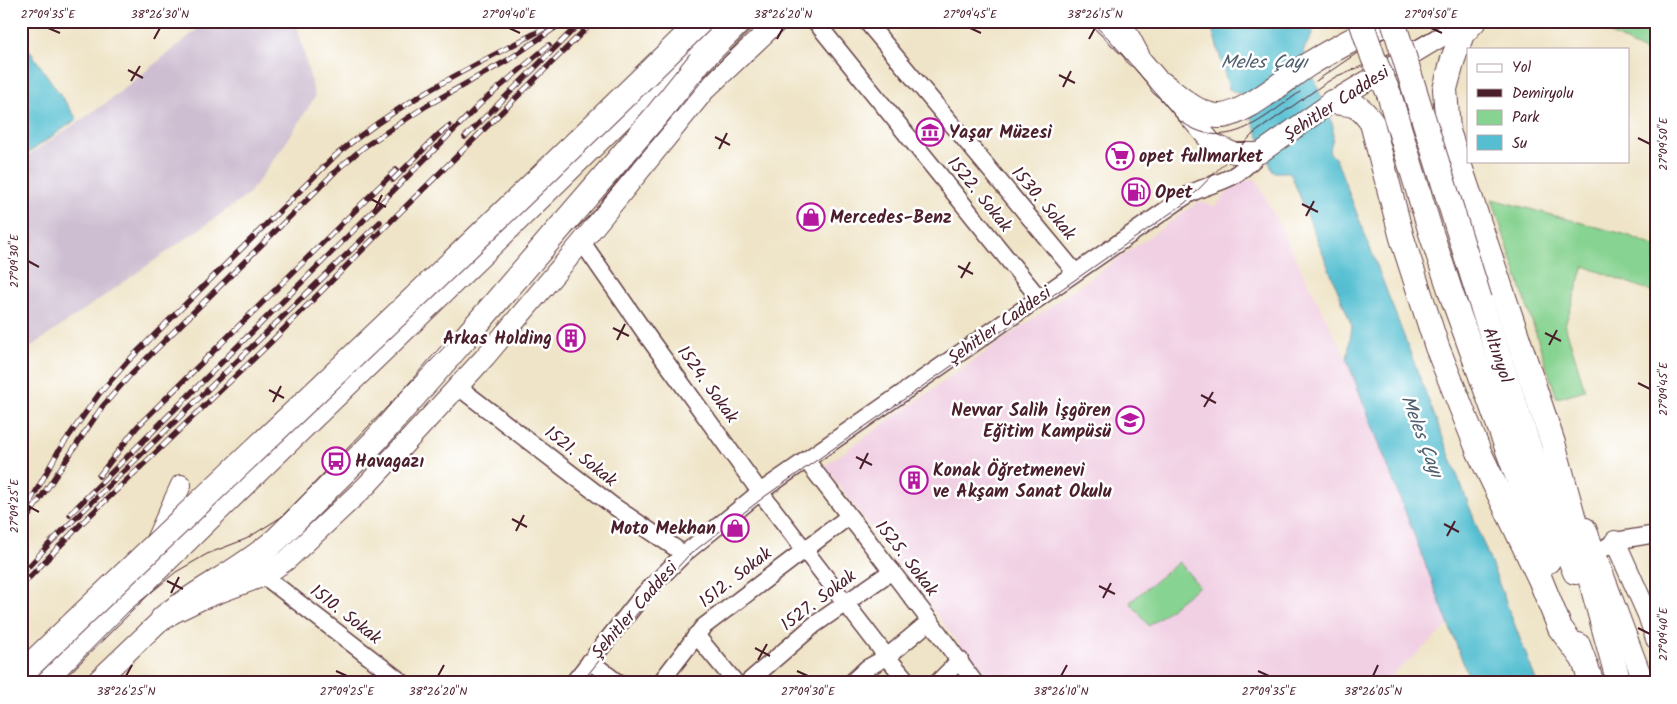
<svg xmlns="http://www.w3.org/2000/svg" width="1677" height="704" font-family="Kalam,sans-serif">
<rect width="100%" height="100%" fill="#fff"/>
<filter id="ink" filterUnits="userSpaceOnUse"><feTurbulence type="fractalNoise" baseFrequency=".02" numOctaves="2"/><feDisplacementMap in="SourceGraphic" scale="10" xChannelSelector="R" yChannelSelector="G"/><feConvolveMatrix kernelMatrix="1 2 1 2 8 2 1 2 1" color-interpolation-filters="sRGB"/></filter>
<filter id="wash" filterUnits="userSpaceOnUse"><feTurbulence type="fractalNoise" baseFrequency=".0096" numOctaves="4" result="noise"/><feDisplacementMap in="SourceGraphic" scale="20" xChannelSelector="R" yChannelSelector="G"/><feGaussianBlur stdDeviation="1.12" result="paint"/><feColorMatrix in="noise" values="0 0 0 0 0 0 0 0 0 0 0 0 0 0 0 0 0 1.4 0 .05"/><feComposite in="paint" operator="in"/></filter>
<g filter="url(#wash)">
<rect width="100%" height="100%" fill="#efe4c7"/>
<path fill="#f1d0e4" d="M1256 179 1347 360 1449 625 1383 683H989L824 466 1200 201 1214 207 1238 182Z"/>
<path fill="#cebed1" d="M208 21H296L315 97 287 141 248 195 21 354V160L106 103Z"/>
<g fill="#87d391" stroke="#68795e">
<path d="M1588 21H1656V57L1601 29Z"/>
<path d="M1492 199 1627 235 1656 247V293L1584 266 1565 325 1585 390 1557 398Z"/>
<path d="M1179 562 1199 586 1149 626 1130 602Z"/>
</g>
<g fill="#55bfd1" stroke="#506f7e">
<path d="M1210 21H1309L1313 33 1303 51 1333 126V138L1329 152 1336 159 1537 683H1471L1347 360 1352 326 1290 172H1273L1242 95 1229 89Z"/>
<path d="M21 38 77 119 21 158Z"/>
</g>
</g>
<g filter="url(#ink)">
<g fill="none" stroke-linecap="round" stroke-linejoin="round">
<g stroke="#633d42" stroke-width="19">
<g id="minor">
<path d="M815 21 1039 298"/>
<path d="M866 21 1075 272"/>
<path d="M582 242 648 337 760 492 887 657 909 683"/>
<path d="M457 386 612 505 684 554"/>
<path d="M806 460 930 621 975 683"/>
<path d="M1596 554 1615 541 1656 534"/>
<path d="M264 576 403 683"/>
<path d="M696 635 736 683"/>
<path d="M590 661 618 683"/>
<path d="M573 683 643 595 684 554 760 492 1183 198C1198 187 1217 185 1233 176 1243 170 1252 161 1260 153"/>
<path d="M660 683 703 627 848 517"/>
<path d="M747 683 814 625 892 571"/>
<path d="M851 683 867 668 887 657 930 621"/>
<path d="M937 683 960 660"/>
</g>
</g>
<g stroke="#633d42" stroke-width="22">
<g id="major">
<path d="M1102 21 1137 55 1212 143 1234 153H1260L1332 102 1467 21"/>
<path d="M1586 528 1644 683"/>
<path d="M1615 541 1648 615 1656 639"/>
<path d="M155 542 181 485"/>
<path d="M45 683C267 459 499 245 721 21"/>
<path d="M95 683 163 618 200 600 264 576 288 559 367 485 485 357 582 242 705 90 778 21"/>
</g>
</g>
<g stroke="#633d42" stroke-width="26">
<g id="highway">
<path d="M1119 21 1137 55"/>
<path d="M1474 21 1462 34 1453 59 1445 89 1448 131 1553 443 1619 683"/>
<path d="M700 61 740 21"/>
<path d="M1162 84C1178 96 1197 115 1218 116 1241 118 1288 77 1309 64 1335 48 1363 34 1390 21"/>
<path d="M1389 94 1431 233 1452 296 1548 561"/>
<path d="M1332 102C1354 104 1359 104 1372 123L1402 238 1437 347 1479 452 1540 579 1560 628 1583 659"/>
<path d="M1480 300 1548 504 1575 572"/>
<path d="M163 618C199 589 242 570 277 539L375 441 465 338"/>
<path d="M1578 645 1592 683"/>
</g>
</g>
<use href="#minor" stroke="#fff" stroke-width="16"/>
<use href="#major" stroke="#fff" stroke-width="20"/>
<use href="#highway" stroke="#fff" stroke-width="24"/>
<g stroke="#4a1f2b" stroke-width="1">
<path d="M1090 21 1109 39 1179 120C1226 155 1261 119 1300 92"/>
<path d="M1316 81 1357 53 1415 21"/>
<path d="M58 683 131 609 176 572 207 554 246 539 283 516 474 316 561 244 592 213 707 75 759 21"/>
<path d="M581 683 649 599 688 556 764 497 1185 203 1253 134 1324 84 1337 76 1377 60 1415 40 1447 21"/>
</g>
<g stroke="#4a1f2b" stroke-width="5.5">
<g id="rail">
<path d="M465 137 582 21"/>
<path d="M393 180 438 135 449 126"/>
<path d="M99 476 137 427 396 170"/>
<path d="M29 504 59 450 99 394 128 361 336 155C400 101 475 65 549 26"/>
<path d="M70 514 482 102 549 45"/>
<path d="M21 527 102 407 131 374 339 168 364 147 426 106 508 60 565 21"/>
<path d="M21 575 50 543 380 222"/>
<path d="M21 586 82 523 269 344 389 223 594 21"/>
</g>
</g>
<use href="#rail" stroke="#fff" stroke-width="4" stroke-dasharray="11" stroke-linecap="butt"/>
<g stroke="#633d42" stroke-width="26" stroke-linecap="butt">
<g id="highway-bridge">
<path d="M1361 21 1373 57 1389 94"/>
<path d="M1393 21 1480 300"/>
<path d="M465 338 656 116 700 61"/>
<path d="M21 674C247 455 477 242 701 21"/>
</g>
</g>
<use href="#highway-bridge" stroke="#fff" stroke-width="24"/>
</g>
</g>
<path fill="none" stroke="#4a1f2b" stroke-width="2" d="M48 28 60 33M509 28 520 33M970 28 981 33M1431 28 1442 33M154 39 160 28M777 39 783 28M1089 39 1095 28M128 70 143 78M1059 75 1075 83M131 81 140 66M1063 87 1071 71M715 137 730 145M1638 138 1650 144M719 149 727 133M371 199 386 207M1302 204 1318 212M374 211 382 195M1306 216 1314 201M28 261 39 267M958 266 973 274M961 278 970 262M613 328 629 336M1545 333 1561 341M617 340 625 324M1549 345 1557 330M1638 383 1650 389M269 390 284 398M1201 395 1216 403M273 402 281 386M1204 407 1213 392M856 457 872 465M860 469 868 453M28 506 39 512M512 519 527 527M1444 524 1459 532M516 531 524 515M1447 536 1455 521M167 581 183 589M1099 586 1115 594M171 593 179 577M1103 598 1111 583M1638 628 1650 634M755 648 770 656M758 660 767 644M336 671 347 676M797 671 808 676M1258 671 1269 676M126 676 132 665M438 676 444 665M1061 676 1067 665M1373 676 1378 665"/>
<defs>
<g id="museum-ring" transform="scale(1.4375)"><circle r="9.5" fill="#fff" stroke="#b5179e" stroke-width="1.5"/><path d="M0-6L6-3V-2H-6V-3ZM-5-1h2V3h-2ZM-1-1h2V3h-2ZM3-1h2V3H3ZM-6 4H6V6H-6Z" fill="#b5179e"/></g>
<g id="supermarket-ring" transform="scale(1.4375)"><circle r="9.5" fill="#fff" stroke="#b5179e" stroke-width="1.5"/><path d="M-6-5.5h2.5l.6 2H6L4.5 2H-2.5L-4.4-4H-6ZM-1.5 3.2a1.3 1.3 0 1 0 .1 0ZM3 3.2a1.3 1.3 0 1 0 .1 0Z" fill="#b5179e"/></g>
<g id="fuel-ring" transform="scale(1.4375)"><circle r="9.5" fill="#fff" stroke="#b5179e" stroke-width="1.5"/><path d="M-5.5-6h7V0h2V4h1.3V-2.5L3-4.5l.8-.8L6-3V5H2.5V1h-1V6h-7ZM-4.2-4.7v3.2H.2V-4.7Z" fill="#b5179e"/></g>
<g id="shop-ring" transform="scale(1.4375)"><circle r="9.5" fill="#fff" stroke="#b5179e" stroke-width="1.5"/><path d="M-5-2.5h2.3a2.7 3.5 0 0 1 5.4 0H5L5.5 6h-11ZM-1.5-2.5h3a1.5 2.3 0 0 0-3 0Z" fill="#b5179e"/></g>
<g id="building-ring" transform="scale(1.4375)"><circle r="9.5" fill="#fff" stroke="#b5179e" stroke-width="1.5"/><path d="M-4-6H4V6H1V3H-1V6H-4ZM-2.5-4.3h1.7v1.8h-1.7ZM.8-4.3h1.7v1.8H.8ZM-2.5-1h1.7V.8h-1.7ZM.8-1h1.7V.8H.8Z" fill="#b5179e"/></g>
<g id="school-ring" transform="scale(1.4375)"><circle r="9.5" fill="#fff" stroke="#b5179e" stroke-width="1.5"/><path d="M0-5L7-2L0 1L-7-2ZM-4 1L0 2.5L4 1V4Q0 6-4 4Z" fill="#b5179e"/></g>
<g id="bus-ring" transform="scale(1.4375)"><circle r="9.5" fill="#fff" stroke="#b5179e" stroke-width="1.5"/><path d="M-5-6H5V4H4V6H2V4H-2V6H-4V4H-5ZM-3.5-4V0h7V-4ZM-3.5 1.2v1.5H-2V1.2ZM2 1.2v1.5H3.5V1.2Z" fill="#b5179e"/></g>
</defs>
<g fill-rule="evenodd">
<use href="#museum-ring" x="930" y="132"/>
<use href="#supermarket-ring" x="1120" y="156"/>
<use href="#fuel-ring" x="1136" y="192"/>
<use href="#shop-ring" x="811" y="217"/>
<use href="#building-ring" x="571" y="338"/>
<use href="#school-ring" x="1130" y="420"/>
<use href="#bus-ring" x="336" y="461"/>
<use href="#building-ring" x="914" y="480"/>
<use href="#shop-ring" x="735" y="528"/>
</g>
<g text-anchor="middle" stroke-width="5" stroke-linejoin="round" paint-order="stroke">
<g font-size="18" fill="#4a1f2b" stroke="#fff">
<text transform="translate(1336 103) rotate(-33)" y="6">Şehitler Caddesi</text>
<text transform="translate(980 194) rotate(51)" y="6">1522. Sokak</text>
<text transform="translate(1044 203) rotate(50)" y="6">1530. Sokak</text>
<text transform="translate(999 325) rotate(-35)" y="6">Şehitler Caddesi</text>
<text transform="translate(1498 355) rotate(71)" y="6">Altınyol</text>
<text transform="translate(708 384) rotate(54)" y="6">1524. Sokak</text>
<text transform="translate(581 456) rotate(38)" y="6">1521. Sokak</text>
<text transform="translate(907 558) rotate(52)" y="6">1525. Sokak</text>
<text transform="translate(735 577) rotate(-38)" y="6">1512. Sokak</text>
<text transform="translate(818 600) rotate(-37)" y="6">1527. Sokak</text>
<text transform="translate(634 610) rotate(-49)" y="6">Şehitler Caddesi</text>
<text transform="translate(346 614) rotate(38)" y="6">1510. Sokak</text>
</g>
<g font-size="18" font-weight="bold" fill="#4a1f2b" stroke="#fff" text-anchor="start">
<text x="949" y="138">Yaşar Müzesi</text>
<text x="1139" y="162">opet fullmarket</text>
<text x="1155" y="198">Opet</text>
<text x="830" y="223">Mercedes-Benz</text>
<text x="552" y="344" text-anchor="end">Arkas Holding</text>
<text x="1111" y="416" text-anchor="end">Nevvar Salih İşgören<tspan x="1111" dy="21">Eğitim Kampüsü</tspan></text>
<text x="355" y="467">Havagazı</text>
<text x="933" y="476">Konak Öğretmenevi<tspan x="933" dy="21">ve Akşam Sanat Okulu</tspan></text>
<text x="716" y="534" text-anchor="end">Moto Mekhan</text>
</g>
<g font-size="19" font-style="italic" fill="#4e5f6d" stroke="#fff">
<text x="1264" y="68">Meles Çayı</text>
<text transform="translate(1423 436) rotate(69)" y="7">Meles Çayı</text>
</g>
</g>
<rect width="1677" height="704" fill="none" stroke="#fff" stroke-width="55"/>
<rect x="1467" y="48" width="162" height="115" fill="#ffffff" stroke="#b7a5aa"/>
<rect x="1477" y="64" width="25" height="8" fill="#ffffff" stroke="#b7a5aa"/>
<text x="1512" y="72" font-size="15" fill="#4a1f2b">Yol</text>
<rect x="1477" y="89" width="25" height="8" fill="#4a1f2b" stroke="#b7a5aa"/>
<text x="1512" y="98" font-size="15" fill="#4a1f2b">Demiryolu</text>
<rect x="1477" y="110" width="25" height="15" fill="#87d391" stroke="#b7a5aa"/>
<text x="1512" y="122" font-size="15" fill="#4a1f2b">Park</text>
<rect x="1477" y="135" width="25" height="15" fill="#55bfd1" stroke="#b7a5aa"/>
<text x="1512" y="148" font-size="15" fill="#4a1f2b">Su</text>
<rect x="28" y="28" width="1622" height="648" fill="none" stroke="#4a1f2b" stroke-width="2"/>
<g font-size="12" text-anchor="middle" fill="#4a1f2b">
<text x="48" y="18">27°09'35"E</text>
<text x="160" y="18">38°26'30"N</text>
<text x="509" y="18">27°09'40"E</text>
<text x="783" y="18">38°26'20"N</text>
<text x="970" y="18">27°09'45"E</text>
<text x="1095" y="18">38°26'15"N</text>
<text x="1431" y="18">27°09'50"E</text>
<text transform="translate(1663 144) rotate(-90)" y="4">27°09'50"E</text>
<text transform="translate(14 261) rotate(-90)" y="4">27°09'30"E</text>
<text transform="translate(1663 389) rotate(-90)" y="4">27°09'45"E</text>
<text transform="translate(14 506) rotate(-90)" y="4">27°09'25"E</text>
<text transform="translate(1663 634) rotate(-90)" y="4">27°09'40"E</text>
<text x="126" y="695">38°26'25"N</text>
<text x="347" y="695">27°09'25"E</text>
<text x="438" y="695">38°26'20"N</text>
<text x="808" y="695">27°09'30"E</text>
<text x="1061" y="695">38°26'10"N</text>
<text x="1269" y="695">27°09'35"E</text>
<text x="1373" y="695">38°26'05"N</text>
</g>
</svg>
